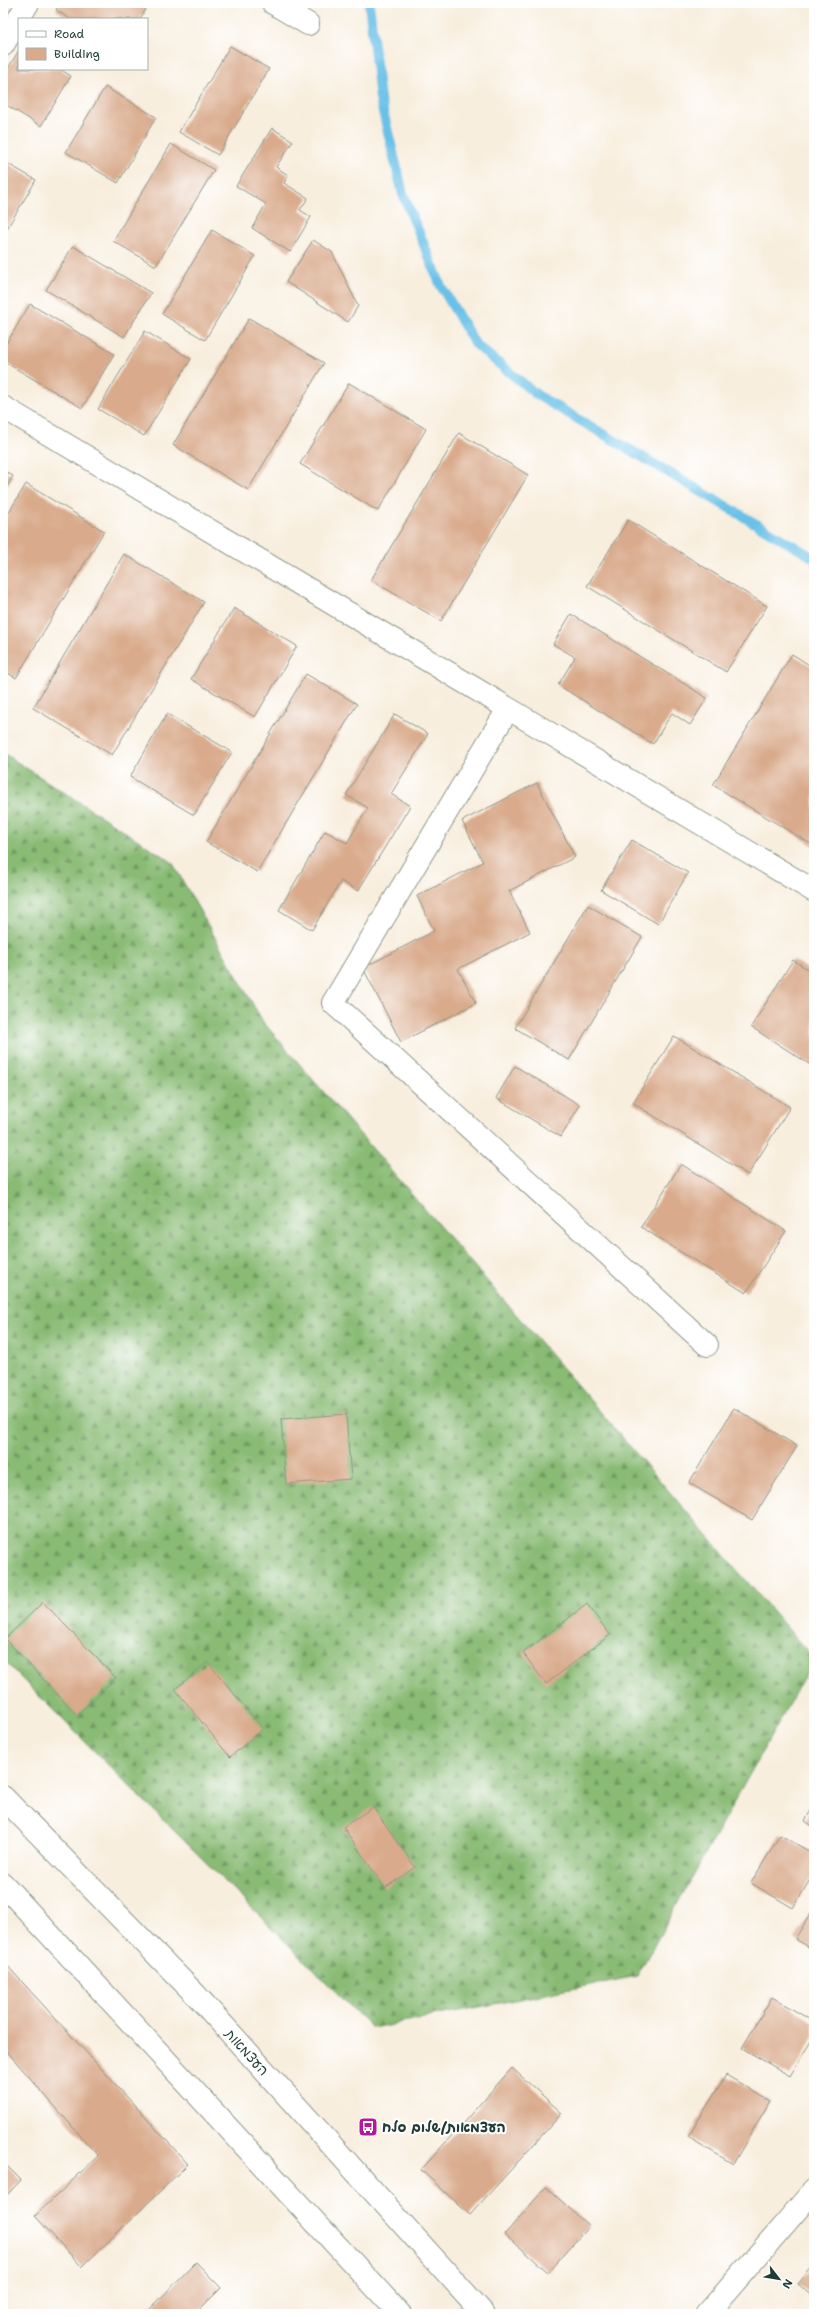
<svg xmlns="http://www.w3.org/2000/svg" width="817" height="2317" font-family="'Shantell Sans','Playpen Sans Hebrew',sans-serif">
<defs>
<pattern id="forest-firs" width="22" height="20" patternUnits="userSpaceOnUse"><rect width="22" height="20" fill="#89bb75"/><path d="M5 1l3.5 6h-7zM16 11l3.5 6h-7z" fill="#6f9961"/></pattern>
</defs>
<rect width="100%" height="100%" fill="#fff"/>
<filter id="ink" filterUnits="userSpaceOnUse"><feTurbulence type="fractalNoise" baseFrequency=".025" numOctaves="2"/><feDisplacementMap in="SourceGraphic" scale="8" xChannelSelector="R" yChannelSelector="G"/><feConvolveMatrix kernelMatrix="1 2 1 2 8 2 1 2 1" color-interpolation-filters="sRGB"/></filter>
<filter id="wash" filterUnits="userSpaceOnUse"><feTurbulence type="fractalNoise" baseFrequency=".012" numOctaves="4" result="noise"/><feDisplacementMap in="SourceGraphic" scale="16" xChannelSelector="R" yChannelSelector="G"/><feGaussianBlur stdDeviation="0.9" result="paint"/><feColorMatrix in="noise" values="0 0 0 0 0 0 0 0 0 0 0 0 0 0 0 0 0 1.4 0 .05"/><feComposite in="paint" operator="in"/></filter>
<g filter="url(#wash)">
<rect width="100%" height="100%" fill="#f8eede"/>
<path fill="url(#forest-firs)" stroke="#547c54" d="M3 753 172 862 263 1022 814 1659 637 1976 372 2028 3 1660Z"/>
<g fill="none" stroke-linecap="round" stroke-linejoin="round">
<path stroke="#6ac1e7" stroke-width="10" d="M369 3 380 99 403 194 441 286 475 344 537 395 814 558"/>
</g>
<g id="blocks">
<g fill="#d9aa8b">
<path d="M60 3H149L140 19H70L56 10Z"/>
<path d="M230 46 269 69 218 155 179 132Z"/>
<path d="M19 50V69H60L71 76 41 126 3 103V77Z"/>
<path d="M105 87 156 117 118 183 66 152Z"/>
<path d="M272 128 293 141 276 167 288 175 284 183 308 198 300 210 311 217 290 252 252 228 266 204 236 186Z"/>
<path d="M171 144 214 170 156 266 113 241Z"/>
<path d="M3 161 36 180 3 235Z"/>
<path d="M212 230 255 256 205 340 162 314Z"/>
<path d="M313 240 332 252 358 306 348 322 286 282Z"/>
<path d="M73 246 151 293 124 337 46 290Z"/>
<path d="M30 304 114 354 82 408 3 361V349Z"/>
<path d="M249 318 324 363 248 490 173 445Z"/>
<path d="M145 331 191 359 144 436 98 409Z"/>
<path d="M349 383 426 429 378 511 300 464Z"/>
<path d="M459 433 528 475 441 621 371 580Z"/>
<path d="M3 470 13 476 3 494Z"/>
<path d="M26 484 104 531 16 678 3 670V522Z"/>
<path d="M628 520 767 606 726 672 587 586Z"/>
<path d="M124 554 204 602 112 755 33 708Z"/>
<path d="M234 608 297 646 255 717 191 679Z"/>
<path d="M571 614 707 698 690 725 672 713 653 744 558 685 575 657 553 644Z"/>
<path d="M792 654 814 668V846L713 785Z"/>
<path d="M306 674 357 704 257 872 206 842Z"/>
<path d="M167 714 232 752 194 815 130 777Z"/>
<path d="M395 714 428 734 391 794 410 806 358 891 341 881 312 930 279 910 325 831 347 843 368 808 346 795Z"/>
<path d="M537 783 575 857 509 891 530 932 458 969 476 1003 401 1042 363 968 434 931 417 896 483 862 462 821Z"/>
<path d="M632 840 688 873 658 924 601 890Z"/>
<path d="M588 905 642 937 569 1060 515 1028Z"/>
<path d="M793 960 814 973V1067L751 1027Z"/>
<path d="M674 1036 790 1107 748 1175 633 1103Z"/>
<path d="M515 1066 580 1105 561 1137 496 1098Z"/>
<path d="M681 1164 786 1231 746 1293 641 1227Z"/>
<path d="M734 1408 797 1446 752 1520 689 1483Z"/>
<path d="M346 1414 351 1479 286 1484 281 1419Z"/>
<path d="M43 1602 116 1678 77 1715 5 1639Z"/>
<path d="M587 1604 610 1635 546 1684 523 1653Z"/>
<path d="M208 1662 263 1729 230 1757 175 1689Z"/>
<path d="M814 1805V1827L805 1821Z"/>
<path d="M373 1807 415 1867 385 1888 343 1827Z"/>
<path d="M780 1835 814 1854V1873L793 1908 751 1883Z"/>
<path d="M814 1908V1950L795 1939Z"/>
<path d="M3 1961 188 2164 82 2267 35 2216 98 2156 3 2047Z"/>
<path d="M772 1997 814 2022V2036L790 2076 742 2048Z"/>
<path d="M512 2068 562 2113 470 2215 421 2170Z"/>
<path d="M726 2075 770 2101 733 2164 688 2137Z"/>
<path d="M3 2162 21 2180 3 2199Z"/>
<path d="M546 2187 589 2226 548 2272 505 2234Z"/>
<path d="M196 2262 221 2288 195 2314H145Z"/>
<path d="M814 2265V2297L798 2284Z"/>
</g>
</g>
</g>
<g filter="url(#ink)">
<use href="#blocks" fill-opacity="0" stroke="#8c9689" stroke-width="1"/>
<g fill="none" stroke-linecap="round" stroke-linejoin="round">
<g stroke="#8c9689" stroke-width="24">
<g id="minor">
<path d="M273 3 308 24"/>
<path d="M3 45 28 3"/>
<path d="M3 407 814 891"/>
<path d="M508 709 333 1003 707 1345"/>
<path d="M707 2314 814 2190"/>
</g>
</g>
<g stroke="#8c9689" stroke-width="24">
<g id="primary">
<path d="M3 1797 197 1996 484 2314"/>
<path d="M3 1884 400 2314"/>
</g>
</g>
<use href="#minor" stroke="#fff" stroke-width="22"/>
<use href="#primary" stroke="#fff" stroke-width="22"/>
</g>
</g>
<defs>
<g id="bus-square" transform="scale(1)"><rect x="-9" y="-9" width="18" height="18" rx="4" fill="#b5179e" stroke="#fff"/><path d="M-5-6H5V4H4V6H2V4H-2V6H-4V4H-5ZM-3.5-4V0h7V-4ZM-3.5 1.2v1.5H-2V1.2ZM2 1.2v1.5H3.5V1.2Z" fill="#fff"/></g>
</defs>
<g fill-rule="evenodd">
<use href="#bus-square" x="368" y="2127"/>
</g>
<g text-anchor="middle" stroke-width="4" stroke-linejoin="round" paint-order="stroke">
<g font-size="14" fill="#1f3d34" stroke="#fff">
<text transform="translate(247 2052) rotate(48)" y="5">העצמאות</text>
</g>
<g font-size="14" font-weight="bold" fill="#1f3d34" stroke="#fff" text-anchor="start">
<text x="382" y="2132">העצמאות/שלום סלח</text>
</g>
</g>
<rect width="817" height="2317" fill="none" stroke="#fff" stroke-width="16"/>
<rect x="18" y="18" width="130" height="52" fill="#ffffff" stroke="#a5b1ae"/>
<rect x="26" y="31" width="20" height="6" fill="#ffffff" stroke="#a5b1ae"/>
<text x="54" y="38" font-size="12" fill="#1f3d34">Road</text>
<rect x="26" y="48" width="20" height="12" fill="#d9aa8b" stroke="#a5b1ae"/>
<text x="54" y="58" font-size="12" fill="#1f3d34">Building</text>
<g transform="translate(779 2279) rotate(121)" stroke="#ffffff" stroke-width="3" paint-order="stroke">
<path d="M0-3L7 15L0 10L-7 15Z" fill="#1f3d34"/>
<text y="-6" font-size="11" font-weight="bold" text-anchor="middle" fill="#1f3d34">N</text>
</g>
</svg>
